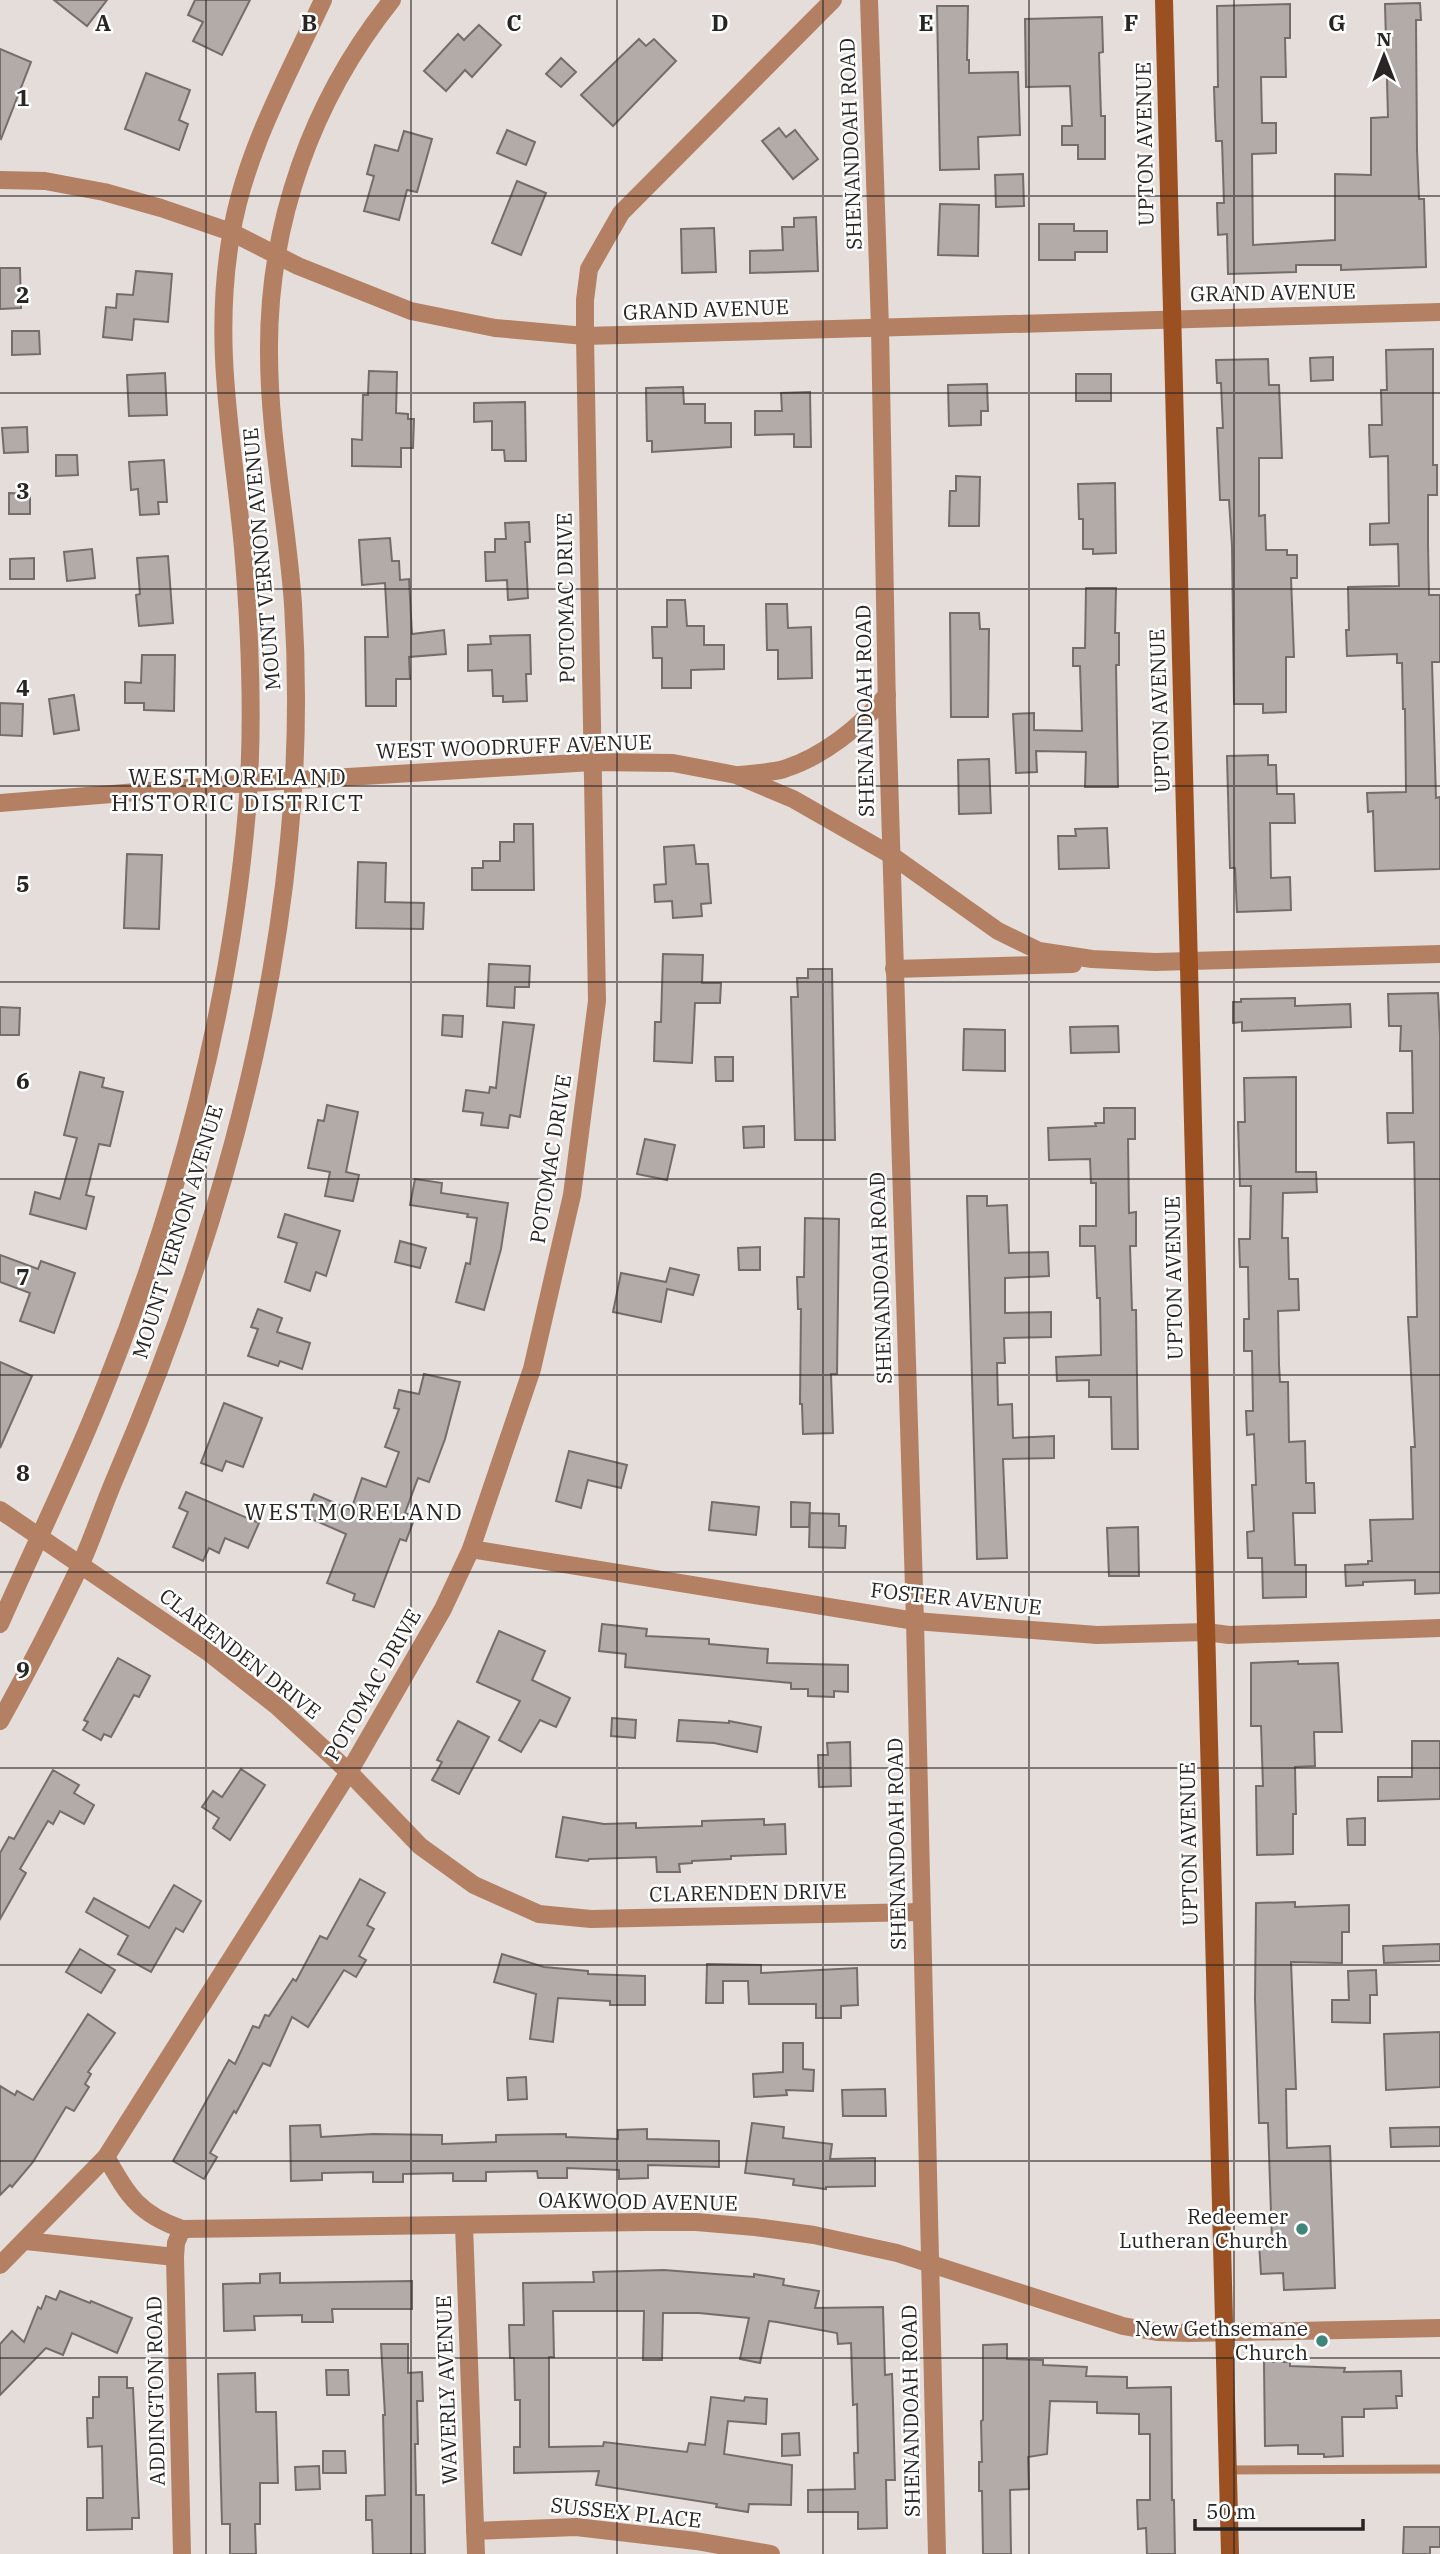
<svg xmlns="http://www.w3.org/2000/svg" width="1440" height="2554" font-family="'IBM Plex Serif',serif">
<rect width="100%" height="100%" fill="#e5ddd9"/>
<g fill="#b2aba7" stroke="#746d69" stroke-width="2">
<path d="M54 0H107L87 26Z"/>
<path d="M195 0H250L222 55 193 41 203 22 188 15Z"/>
<path d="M1420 3 1421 20H1416L1417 150 1419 199H1424L1426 267 1341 270V265H1296V272L1228 274 1227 234 1218 235 1217 203H1224L1222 141H1216L1215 118 1214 87H1218L1217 6 1290 4V38H1285L1286 77H1261L1262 123H1276V153L1252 154 1253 245 1335 240V174L1371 175V118L1388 117 1385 4Z"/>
<path d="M937 6H968L967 60H969V73L1018 72 1020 135 978 137 979 169 940 170Z"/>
<path d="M1102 17 1103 52 1099 53 1101 116H1105V159H1078V145H1062V126H1072L1070 86 1026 87 1025 19Z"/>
<path d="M479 25 501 45 472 77 465 70 446 91 424 71 458 34 464 40Z"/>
<path d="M639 39 646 46 654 39 676 61 613 126 581 95Z"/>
<path d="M0 49 31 62 1 139 0 138Z"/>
<path d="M561 58 576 72 561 87 546 74Z"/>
<path d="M146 73 190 90 179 120 188 124 179 150 125 129Z"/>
<path d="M779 128 786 137 795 130 818 159 793 179 762 141Z"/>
<path d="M507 130 535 142 526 165 497 153Z"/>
<path d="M404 131 432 139 417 192 407 190 399 220 364 211 374 176 367 174 375 145 398 151Z"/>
<path d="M1023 174 1024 206 996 207 995 175Z"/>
<path d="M517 181 546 193 521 255 492 243Z"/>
<path d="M940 204 979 205 978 256 938 255Z"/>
<path d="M816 217 818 271 750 273V251L783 250 782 227H794V218Z"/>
<path d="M1039 224H1074V231H1107V252H1075V260H1039Z"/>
<path d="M714 228 716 272 682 273 681 229Z"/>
<path d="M0 268H20L21 308 0 309Z"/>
<path d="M136 271 172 274 168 322 134 319 132 340 103 337 106 307 116 308 117 294 133 295Z"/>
<path d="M12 331H39L40 354 12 355Z"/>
<path d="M1433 349V465H1437V495H1428V544L1429 595H1440V662H1432L1436 798 1440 797V869L1375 871 1373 811 1368 812 1367 793 1406 792 1405 709H1403L1402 663H1397V654L1347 656 1346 630H1349L1348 587 1399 586 1398 544 1370 545V524L1389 523 1388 456 1370 457 1369 425H1382L1381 390H1387L1386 350Z"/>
<path d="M1333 357V380L1311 381 1310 358Z"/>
<path d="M1268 359 1269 385H1279L1282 458H1259V516L1265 515 1266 550H1287V555H1297V578H1291L1294 657H1286V712L1263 713V704H1234L1232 546 1229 500H1220L1217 428H1223L1221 383H1217L1216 360Z"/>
<path d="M369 371 397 372 396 413 408 414V419H414L413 448H401V467L352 466V439L362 440 363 395H368Z"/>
<path d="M165 373 167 415 129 416 127 375Z"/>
<rect x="1076" y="374" width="35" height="27"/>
<path d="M987 384 988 411H981V425L949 426 948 385Z"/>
<path d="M683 387 684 404H705V423H731V447L652 452V441H647L646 388Z"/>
<path d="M810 392 811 447H794V434L755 435V411H782L781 393Z"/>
<path d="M525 402 526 461H505L504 450H492V421L474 422V403Z"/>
<path d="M27 427 28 452 4 453 2 428Z"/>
<path d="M56 455H77L78 475 56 476Z"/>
<path d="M164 460 167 502H158L159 514 140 515 138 489 131 490 129 462Z"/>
<path d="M956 476 980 477 979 526H949L950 491H956Z"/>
<path d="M1115 483 1116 553 1093 554V549H1083V519H1079L1078 484Z"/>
<path d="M9 493 30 494V514H9Z"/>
<path d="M529 522 530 542H525L528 598 508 600 507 580 486 581 485 552H495V539H506L505 523Z"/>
<path d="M390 538 392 561H399L400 580 409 579 412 634 444 630 446 654 409 657 410 679H396V706H366L365 637H388L385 583 362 585 359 540Z"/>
<path d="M92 549 95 578 67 581 64 552Z"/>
<path d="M168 556 173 623 139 626 136 595 140 594 137 558Z"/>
<path d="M34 558V579H10V559Z"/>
<path d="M1086 588H1116L1115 633H1119V665H1116L1118 787H1085L1086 752 1036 751 1037 772 1016 773 1013 714 1034 713V730L1082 731 1080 666H1073V648H1085Z"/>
<path d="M667 600H685L687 626H704V645H724V669L691 670V688H662V658H653L652 627H667Z"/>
<path d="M766 604H787L788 628 811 627 812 678 778 679V650H767Z"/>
<path d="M950 613H979L980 629H989L988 717H951Z"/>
<path d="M530 635 531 674H526L527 701 503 702V696H493L492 670 468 671V645L491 644 490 636Z"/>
<path d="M142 655H175L174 711 144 710V703H125V682L141 683Z"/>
<path d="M74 695 79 730 54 734 49 699Z"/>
<path d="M0 703 23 704 22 736 0 735Z"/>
<path d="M1268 755V765H1276L1277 794H1294L1295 823H1270L1271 878 1290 877 1291 910 1237 912 1235 868H1230L1227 756Z"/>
<path d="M989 759 991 813 959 814 958 760Z"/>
<path d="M514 824H533L534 890H472V868H483V861H500V842H514Z"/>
<path d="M1107 828 1109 868 1059 869 1058 836H1076L1075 829Z"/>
<path d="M694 845 696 864H708L711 903 701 904 702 916 673 918 672 901 655 902 654 885 666 884 664 847Z"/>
<path d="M127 854 162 855 159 929 124 928Z"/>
<path d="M358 862 386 863 385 902 424 903 423 929 356 928Z"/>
<path d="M663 954 703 955 702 983H721L720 1003H695L692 1063 654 1061 655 1022H661Z"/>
<path d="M489 964 530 966 529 987H515L514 1008 487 1006Z"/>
<path d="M808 969H832L835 1140H795L791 997H798L797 978H808Z"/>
<path d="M1438 993 1440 1035V1593L1415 1594V1580L1363 1582V1585L1346 1586 1345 1565 1368 1564V1561H1372L1370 1520 1413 1519 1411 1447H1415L1408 1317H1417L1414 1142 1388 1143 1387 1113H1413L1412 1051H1400L1401 1026H1389L1388 994Z"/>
<path d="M1295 998V1006L1350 1004 1351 1027 1242 1031V1022L1233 1023V1002H1241V999Z"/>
<path d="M0 1007 20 1008 19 1035H0Z"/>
<path d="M443 1015 463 1016 462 1037 442 1035Z"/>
<path d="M503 1022 534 1025 520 1117 510 1115 508 1128 481 1125 483 1113 463 1111 466 1090 489 1093 490 1087 496 1088Z"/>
<path d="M1118 1026 1119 1052 1071 1053 1070 1027Z"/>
<path d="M964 1029 1005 1030V1071L963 1070Z"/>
<path d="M715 1057H733V1081H716Z"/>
<path d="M80 1072 104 1078 102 1087 123 1092 110 1146 99 1144 86 1195 94 1197 86 1229 30 1214 35 1192 60 1199 77 1138 64 1135Z"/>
<path d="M1296 1077V1172H1316L1317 1192 1283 1193 1282 1238H1288L1289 1279H1298L1299 1310 1278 1311 1279 1365 1280 1382H1288L1289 1442 1305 1441 1306 1483H1314L1315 1513H1293L1295 1565H1306V1597L1263 1598 1262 1558H1248L1247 1532 1254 1531 1252 1485H1256L1254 1434 1247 1435 1246 1411H1253L1252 1351H1244V1319H1249L1248 1267H1240L1239 1239H1250L1251 1186H1240L1238 1122H1245L1244 1078Z"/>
<path d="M327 1105 358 1112 346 1172 359 1175 353 1201 325 1196 330 1172 308 1168 318 1120 324 1121Z"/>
<path d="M1104 1108H1135V1139H1128L1129 1213 1136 1212V1246H1130L1132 1310H1136L1138 1449H1112L1111 1397H1089V1380L1057 1381 1056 1357 1101 1355 1100 1298H1097L1095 1246H1080V1226H1096V1183H1091L1090 1159 1049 1160 1048 1128 1096 1126 1095 1123H1104Z"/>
<path d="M764 1126V1147L744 1148 743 1127Z"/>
<path d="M645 1139 675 1145 667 1180 637 1174Z"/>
<path d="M415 1179 442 1183 441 1193 508 1203 501 1249 484 1310 456 1302 466 1263 470 1264 477 1218 467 1217 468 1214 410 1205Z"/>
<path d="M967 1196H987V1206L1007 1205 1009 1253 1048 1252 1049 1276 1005 1278V1313L1051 1312V1337L1004 1338 1005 1363H997L998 1405 1012 1404 1013 1438 1054 1436V1458L1003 1459 1007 1558 977 1559Z"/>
<path d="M285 1214 340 1231 326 1276 316 1272 310 1291 285 1282 297 1243 278 1237Z"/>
<path d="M805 1218 839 1219 837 1374H831L833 1433 803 1434 802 1404H800L801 1309H798L797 1277H804Z"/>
<path d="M400 1241 426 1248 420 1268 395 1262Z"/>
<path d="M760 1247V1270H739L738 1248Z"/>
<path d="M0 1255 38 1269 41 1261 75 1273 54 1333 20 1321 30 1293 0 1282Z"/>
<path d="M670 1268 699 1275 693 1295 667 1289 661 1322 613 1312 621 1273 666 1282Z"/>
<path d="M258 1309 282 1318 277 1332 310 1343 302 1369 280 1361 278 1366 248 1356 258 1329 251 1327Z"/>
<path d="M0 1362 32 1376 0 1448Z"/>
<path d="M424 1374 460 1382 445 1439 429 1482 418 1478 405 1513 415 1517 406 1541 400 1539 374 1607 353 1600 355 1594 327 1583 346 1534 305 1516 314 1494 351 1510 362 1478 386 1487 399 1452 385 1447 399 1409 394 1408 399 1390 419 1394Z"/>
<path d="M224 1403 262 1418 243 1467 226 1461 222 1471 201 1463Z"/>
<path d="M569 1451 627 1465 621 1488 588 1480 581 1508 556 1501Z"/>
<path d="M186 1492 259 1523 248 1548 225 1538 219 1553 209 1548 203 1561 173 1547 188 1512 179 1508Z"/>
<path d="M712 1502 759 1507 756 1535 709 1530Z"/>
<path d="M791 1502 810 1503 809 1527H791Z"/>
<path d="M810 1513 839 1514V1526H846L845 1548 809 1547Z"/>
<path d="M1138 1527 1139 1576H1109L1107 1528Z"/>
<path d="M602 1624 647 1629 646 1636 709 1639V1644L768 1649 767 1663 848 1665V1692L834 1691V1697L808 1696V1689H791V1683L625 1667 626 1654 599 1651Z"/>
<path d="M499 1631 545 1651 532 1680 570 1698 556 1727 540 1720 521 1752 499 1740 520 1701 477 1682Z"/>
<path d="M118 1658 150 1676 139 1697 134 1695 111 1737 104 1734 101 1740 83 1730 88 1722 84 1720Z"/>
<path d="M1298 1661V1664L1338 1663 1342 1732H1314L1315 1766 1295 1767 1296 1814H1293V1854L1257 1855 1256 1786H1263L1261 1726H1251V1663Z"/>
<path d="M612 1718 636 1720 635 1738 611 1736Z"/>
<path d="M679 1720 729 1723V1721L761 1727 757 1752 714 1743 677 1741Z"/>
<path d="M458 1721 489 1737 459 1794 432 1780 442 1762 437 1760Z"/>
<path d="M1412 1741H1440V1799L1378 1801V1777H1412Z"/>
<path d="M850 1742 851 1786 819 1787 818 1755H828L827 1743Z"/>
<path d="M241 1769 265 1785 230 1840 213 1828 219 1818 202 1807 213 1791 222 1797Z"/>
<path d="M53 1770 79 1785 74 1793 94 1805 84 1824 60 1811 53 1824 48 1821 20 1869 26 1873 0 1919V1853L9 1837 14 1839Z"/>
<path d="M563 1817 604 1824 636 1823V1828L702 1826V1821L764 1819V1825L785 1824 786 1854 731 1856V1859L692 1861V1863L679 1864 680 1872H657L656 1857 589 1859 588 1861 556 1857Z"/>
<path d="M1365 1818V1845H1348L1347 1819Z"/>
<path d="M360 1879 385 1893 367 1925 374 1929 359 1956 366 1960 356 1977 344 1970 308 2027 292 2017 270 2066 263 2063 236 2113 234 2111 210 2153 217 2157 204 2179 173 2161 229 2060 235 2064 253 2026 259 2028 265 2015 269 2016 293 1979 296 1981 320 1936 327 1939Z"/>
<path d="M174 1885 201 1901 183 1932 176 1928 151 1972 118 1954 128 1936 86 1912 94 1898 149 1928Z"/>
<path d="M1295 1902V1907L1349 1905V1932H1342V1963L1291 1962 1296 2089H1286L1287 2148 1330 2146 1335 2288 1284 2290 1283 2273 1261 2274 1259 2243H1272L1268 2123H1259L1255 1999 1256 1903Z"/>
<path d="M1440 1944V1961L1384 1963 1383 1946Z"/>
<path d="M80 1949 115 1970 101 1993 66 1972Z"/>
<path d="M502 1954 544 1967 588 1971V1974L645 1976V2005H610V2001L558 1998 553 2042 530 2039 536 1994 494 1982Z"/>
<path d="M707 1964 761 1965V1973L857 1968 858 2005 841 2006V2018H816V2004H749L748 1981H723V2003H706Z"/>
<path d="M1376 1970 1377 1995H1370V2023L1332 2022V2000H1349L1348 1971Z"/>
<path d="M88 2014 115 2033 88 2072 91 2074 85 2084 89 2087 74 2111 66 2107 33 2162 12 2187 10 2185 0 2195V2086L15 2095 17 2091 33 2100Z"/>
<path d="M1440 2032V2087L1386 2090 1384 2034Z"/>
<path d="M783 2043H803V2069L814 2070 813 2091 786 2090 787 2095 754 2097 753 2074 783 2072Z"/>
<path d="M526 2077 527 2099 508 2100 507 2078Z"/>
<path d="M885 2089 886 2116H843L842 2090Z"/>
<path d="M752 2123 784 2127 783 2138 832 2144 830 2159 875 2158V2186L826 2187V2189L793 2185 794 2179 745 2173Z"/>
<path d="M320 2125 321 2137 373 2134 442 2135V2144L496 2142V2135L566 2134V2137L618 2139V2130L647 2129V2139L719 2141V2167L648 2165V2178L619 2179V2170L567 2168V2178H538L537 2171 486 2172V2181H453V2173L403 2174V2182H373V2172L322 2173V2180L291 2181 290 2126Z"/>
<path d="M1440 2127V2146L1391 2147 1390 2128Z"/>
<path d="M664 2270 754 2277V2274L784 2279 783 2285 819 2291 815 2308 883 2307 885 2375 892 2374 893 2404 895 2480H886L887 2528 858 2529V2512H808V2490L855 2489 854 2453H858L857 2404 853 2405 851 2343 838 2344 837 2333 777 2322 769 2321 760 2363 740 2359 749 2318 699 2313H663L662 2360H643L644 2311H553L554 2357H549V2447L603 2446 604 2442 687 2452 689 2443 705 2445 711 2397 744 2401 745 2397 767 2399 766 2424 728 2421 724 2454 792 2465 791 2505 749 2504 748 2512 716 2507 717 2504 596 2485 599 2471 514 2473V2447H520V2400H515L514 2358H510L509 2325H524L523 2283 594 2282 593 2272Z"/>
<path d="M280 2273V2283L412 2281V2309H332L333 2322H302V2315L254 2316 255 2330 224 2331 223 2284 260 2283V2274Z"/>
<path d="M60 2291 90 2303 91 2301 132 2318 117 2353 72 2333 63 2355 46 2348 0 2395V2344L12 2331 24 2342 38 2307 41 2309 46 2296 56 2300Z"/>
<path d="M381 2344H408V2373L422 2372 423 2401H417L418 2444H415L416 2495H424L425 2554H373L372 2520H366V2496L385 2495 383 2415H385Z"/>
<path d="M1007 2344V2359L1043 2360V2365L1087 2367 1086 2376 1127 2377V2388L1171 2387 1172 2500H1174L1175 2554H1147L1146 2528 1138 2529 1137 2500H1150V2434H1139V2414L1097 2413V2402L1050 2401 1047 2454 1028 2457 1029 2489 1010 2490 1011 2554H983L982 2491H979V2462H982L981 2421 983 2420V2345Z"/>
<path d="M1264 2362H1290V2366L1345 2368 1344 2372 1401 2371 1402 2396H1396L1397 2408 1364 2409V2417H1342L1343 2456 1324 2457V2454H1298V2445L1265 2446Z"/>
<path d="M326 2370H348L349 2395H327Z"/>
<path d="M255 2373 256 2412H276L278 2483H260V2524H255L256 2554H230V2524H222L218 2374Z"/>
<path d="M99 2377H127V2388H133L139 2518H132V2529L87 2530V2498H103L102 2446 88 2447 87 2418H93V2397H99Z"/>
<path d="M799 2433 800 2455 782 2456V2434Z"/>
<path d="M323 2451H345L346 2473H323Z"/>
<path d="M319 2466 320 2489 296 2490 295 2467Z"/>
<path d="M1404 2527H1440V2547H1430V2554H1403Z"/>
</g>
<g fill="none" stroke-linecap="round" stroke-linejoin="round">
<path stroke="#b48064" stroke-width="9" d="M1228 2470 1440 2469"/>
<g stroke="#b48064" stroke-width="18">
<path d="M869 0 880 327 887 710 915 1621 937 2554"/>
<path d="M0 180 45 181 104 192 161 208 231 232 298 266 411 311 495 328 585 336 1440 312"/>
<path d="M740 775C754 773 770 773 784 769 824 756 860 727 887 695"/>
<path d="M0 803 249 783 592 762 673 763 736 775 793 799 891 855 998 931 1039 951 1092 959 1155 962 1440 954"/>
<path d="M894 969 1073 964"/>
<path d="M0 1510 208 1652 278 1707 349 1772 420 1846 474 1885 539 1914 591 1919 921 1912"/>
<path d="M471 1549 915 1621 1097 1635 1206 1632 1229 1635 1440 1628"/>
<path d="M0 1624C35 1544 74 1466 106 1384 178 1204 231 1003 247 810 254 726 250 631 243 548 233 440 212 345 231 236 245 151 288 76 323 0"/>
<path d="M0 1721C28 1671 54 1620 79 1568 93 1538 103 1506 116 1476 203 1274 268 1059 289 840 297 761 298 683 293 604 287 520 269 436 269 352 268 223 312 100 392 0"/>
<path d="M106 2157C128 2195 138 2214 182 2229L645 2222H696L755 2227 814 2235 897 2253 1123 2326 1157 2332 1190 2333 1440 2328"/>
<path d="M464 2225 476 2554"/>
<path d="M182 2229 176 2243 175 2257 182 2554"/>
<path d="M26 2241 175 2257"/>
<path d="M0 2265 106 2157 349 1772 443 1609 471 1549 532 1369 572 1195 597 1001 585 336V300L589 269 621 213 833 0"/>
<path d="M475 2531 576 2527 696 2541 771 2554"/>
</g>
<path stroke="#9a5021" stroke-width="18" d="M1164 0 1230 2554"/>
</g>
<path fill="none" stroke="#282524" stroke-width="2" stroke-opacity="0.55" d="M206 0V2554M411 0V2554M617 0V2554M823 0V2554M1029 0V2554M1234 0V2554M0 196H1440M0 393H1440M0 589H1440M0 786H1440M0 982H1440M0 1179H1440M0 1375H1440M0 1572H1440M0 1768H1440M0 1965H1440M0 2161H1440M0 2358H1440"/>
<g fill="#40857a" stroke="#fff" stroke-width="2.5">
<circle cx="1302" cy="2229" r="7"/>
<circle cx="1322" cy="2341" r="7"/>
</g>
<g text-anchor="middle" stroke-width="5" stroke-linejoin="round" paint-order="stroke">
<g font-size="21" fill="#282524" stroke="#fff">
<text transform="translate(851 144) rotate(-92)" y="7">SHENANDOAH ROAD</text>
<text transform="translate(1145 144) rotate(-91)" y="7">UPTON AVENUE</text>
<text transform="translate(1273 293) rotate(-1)" y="7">GRAND AVENUE</text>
<text transform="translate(706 310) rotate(-2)" y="7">GRAND AVENUE</text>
<text transform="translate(262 559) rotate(-95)" y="7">MOUNT VERNON AVENUE</text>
<text transform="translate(566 598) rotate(-91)" y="7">POTOMAC DRIVE</text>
<text transform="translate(865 711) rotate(-91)" y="7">SHENANDOAH ROAD</text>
<text transform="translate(1160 711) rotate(-92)" y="7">UPTON AVENUE</text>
<text transform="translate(514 747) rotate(-2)" y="7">WEST WOODRUFF AVENUE</text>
<text transform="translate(551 1159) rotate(-81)" y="7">POTOMAC DRIVE</text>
<text transform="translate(178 1232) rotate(-73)" y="7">MOUNT VERNON AVENUE</text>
<text transform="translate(881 1278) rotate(-92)" y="7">SHENANDOAH ROAD</text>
<text transform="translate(1174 1278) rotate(-91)" y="7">UPTON AVENUE</text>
<text transform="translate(956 1599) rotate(6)" y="7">FOSTER AVENUE</text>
<text transform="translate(240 1654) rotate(38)" y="7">CLARENDEN DRIVE</text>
<text transform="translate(373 1685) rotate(-60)" y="7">POTOMAC DRIVE</text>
<text transform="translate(897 1844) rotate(-91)" y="7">SHENANDOAH ROAD</text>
<text transform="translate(1189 1844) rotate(-91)" y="7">UPTON AVENUE</text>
<text transform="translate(748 1893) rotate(-1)" y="7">CLARENDEN DRIVE</text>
<text transform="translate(638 2202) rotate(1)" y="7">OAKWOOD AVENUE</text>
<text transform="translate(447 2390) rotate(-92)" y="7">WAVERLY AVENUE</text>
<text transform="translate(156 2391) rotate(-91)" y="7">ADDINGTON ROAD</text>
<text transform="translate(911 2411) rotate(-91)" y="7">SHENANDOAH ROAD</text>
<text transform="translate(626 2513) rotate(6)" y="7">SUSSEX PLACE</text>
</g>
<g font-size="21" fill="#282524" stroke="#fff" text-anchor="end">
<text x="1288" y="2224">Redeemer<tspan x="1288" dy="24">Lutheran Church</tspan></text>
<text x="1308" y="2336">New Gethsemane<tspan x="1308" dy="24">Church</tspan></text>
</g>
<g font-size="23" letter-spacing="2" fill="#282524" stroke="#fff">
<text x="238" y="785">WESTMORELAND<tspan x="238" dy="26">HISTORIC DISTRICT</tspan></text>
<text x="354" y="1520">WESTMORELAND</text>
</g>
</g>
<g font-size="23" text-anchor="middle" font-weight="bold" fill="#282524" stroke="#fff" stroke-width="5" stroke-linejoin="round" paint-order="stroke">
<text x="103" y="31">A</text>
<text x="309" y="31">B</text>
<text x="514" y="31">C</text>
<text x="720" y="31">D</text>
<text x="926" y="31">E</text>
<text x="1131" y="31">F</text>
<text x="1337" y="31">G</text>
<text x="23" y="106">1</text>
<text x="23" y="303">2</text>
<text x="23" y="499">3</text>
<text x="23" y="696">4</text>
<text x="23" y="892">5</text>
<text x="23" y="1089">6</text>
<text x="23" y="1285">7</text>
<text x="23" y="1481">8</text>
<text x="23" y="1678">9</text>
</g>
<g transform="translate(1384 56)" stroke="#ffffff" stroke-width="5" paint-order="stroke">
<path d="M0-5L12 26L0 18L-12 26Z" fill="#282524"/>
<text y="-10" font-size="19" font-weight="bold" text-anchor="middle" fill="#282524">N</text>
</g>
<path d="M1195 2519v10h168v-10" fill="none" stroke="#282524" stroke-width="3.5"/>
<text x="1206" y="2519" font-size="21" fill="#282524" stroke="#ffffff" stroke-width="5" paint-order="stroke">50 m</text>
</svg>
